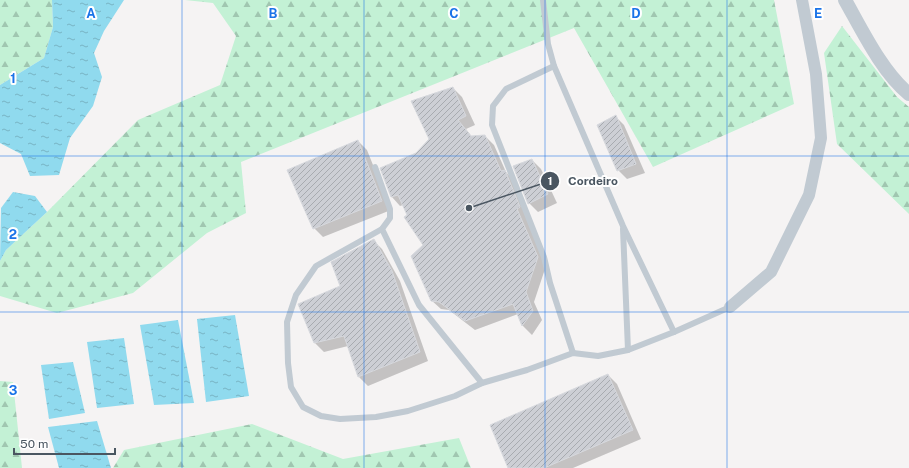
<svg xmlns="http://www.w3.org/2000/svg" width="909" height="468" font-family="'Public Sans',sans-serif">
<defs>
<pattern id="forest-firs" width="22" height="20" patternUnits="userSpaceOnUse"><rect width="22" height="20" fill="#c3f1d5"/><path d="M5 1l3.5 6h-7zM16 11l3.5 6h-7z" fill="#a0c6b0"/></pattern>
<pattern id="water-ripples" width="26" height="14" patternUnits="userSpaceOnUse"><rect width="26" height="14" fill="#90daee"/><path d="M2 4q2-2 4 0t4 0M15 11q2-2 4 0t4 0" fill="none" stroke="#78b4c4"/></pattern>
<pattern id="building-hatch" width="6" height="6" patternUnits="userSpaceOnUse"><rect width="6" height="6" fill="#cdcfd5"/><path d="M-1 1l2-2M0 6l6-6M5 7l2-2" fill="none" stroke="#a8abb0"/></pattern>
</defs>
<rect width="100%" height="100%" fill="#f5f3f3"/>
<g fill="url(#forest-firs)">
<path d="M0 0H52L53 27 44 58 0 85Z"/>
<path d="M185 0H774L794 104 653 167 574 28 241 162 246 213 207 233 133 293 57 313 0 296V261L6 250 47 212 138 120 220 85 236 36 213 3Z"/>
<path d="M842 26 897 97 909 107V214L837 144 824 53Z"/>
<path d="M0 381 13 382 22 468H0Z"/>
<path d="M252 424 343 459 459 438 471 468H113L124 450Z"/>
</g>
<g fill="url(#water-ripples)">
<path d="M52 0H124L104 31 94 53 102 77 93 106 70 138 59 175 30 176 21 154 0 143V85L44 58 53 27Z"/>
<path d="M13 192 35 196 47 212 6 250 0 261 1 208Z"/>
<path d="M235 315 249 396 206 402 197 319Z"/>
<path d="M178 320 194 403 154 405 140 325Z"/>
<path d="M124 338 134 404 97 408 87 342Z"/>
<path d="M73 362 85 413 49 419 41 365Z"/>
<path d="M97 421 111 468H59L48 427Z"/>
</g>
<g fill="#0003">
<path d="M453 88 462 97 475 125 466 129 472 137 485 136 494 145 506 172 513 180 546 266 534 302 542 320 532 335 523 326 518 314 475 330 449 310 441 309 431 300 424 246 403 205 400 206 392 197 381 169 417 153 430 140Z"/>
<path d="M615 116 624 125 645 173 627 179 618 170Z"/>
<path d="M358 141 367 150 391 210 323 237 314 228Z"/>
<path d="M532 160 541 169 557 203 538 212 529 203Z"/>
<path d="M373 240 382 249 400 281 428 361 368 386 359 377 348 346 324 352 315 343 300 304 341 287Z"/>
<path d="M608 375 617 384 641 439 573 468H509Z"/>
</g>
<g fill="url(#building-hatch)" stroke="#d7d9de">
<path d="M453 87 466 116 458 120 471 136 485 135 501 171 505 170 520 207 517 209 538 257 526 292 533 311 522 326 513 304 465 321 439 302 431 301 411 256 423 245 404 217 407 215 398 195 391 197 380 168 416 153 429 139 411 101Z"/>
<path d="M616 115 636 164 617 171 597 125Z"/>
<path d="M358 140 382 201 313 229 287 170Z"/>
<path d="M532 159 548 194 528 204 513 166Z"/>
<path d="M374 239 392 271 420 352 358 377 344 336 314 343 298 304 340 286 331 262Z"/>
<path d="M608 374 633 430 544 468H508L490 425Z"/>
</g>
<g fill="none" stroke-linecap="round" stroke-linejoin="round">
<g stroke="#c1cad2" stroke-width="6">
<path d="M543 0 548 44 554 66 623 226 674 332"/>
<path d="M554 66 506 89 493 106 492 125 544 257 550 283 573 353"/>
<path d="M375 167 390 209V218L382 229 419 305 482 383"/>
<path d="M382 229 316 266 296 295 287 322 288 363 291 387 303 407 321 416 340 419 376 417 408 411 455 396 482 383 527 370 573 353 598 356 628 350 674 332 730 307"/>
<path d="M623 229 628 350"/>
</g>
<path stroke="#c1cad2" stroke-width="12" d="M730 307 771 272 809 195 821 138 816 74 802 0"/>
<path stroke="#c1cad2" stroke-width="14" d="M845 0C862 30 882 72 909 94"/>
</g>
<path fill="none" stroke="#1a73e8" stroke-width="1" stroke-opacity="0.55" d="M182 0V468M364 0V468M545 0V468M727 0V468M0 156H909M0 312H909"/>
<g font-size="13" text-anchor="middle" font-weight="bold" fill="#1a73e8" stroke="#fff" stroke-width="4" stroke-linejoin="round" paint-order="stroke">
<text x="91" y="18">A</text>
<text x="273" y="18">B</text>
<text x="454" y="18">C</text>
<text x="636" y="18">D</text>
<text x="818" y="18">E</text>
<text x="13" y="83">1</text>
<text x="13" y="239">2</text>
<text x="13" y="395">3</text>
</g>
<path fill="none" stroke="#4a5661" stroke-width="1.5" d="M469 208L550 181"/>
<g fill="#4a5661" stroke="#fff" stroke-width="1.5">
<circle cx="469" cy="208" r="4"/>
<circle cx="550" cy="181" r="10"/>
</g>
<g font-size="12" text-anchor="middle" font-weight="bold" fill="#fff">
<text x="550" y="185">1</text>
</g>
<g font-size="12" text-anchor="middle" font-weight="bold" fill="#4a5661" stroke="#fff" stroke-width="4" stroke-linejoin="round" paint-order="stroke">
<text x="593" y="185">Cordeiro</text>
</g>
<path d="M14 448v6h101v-6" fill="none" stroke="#4a5661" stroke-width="2"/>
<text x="20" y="448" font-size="12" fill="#4a5661" stroke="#ffffff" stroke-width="3" paint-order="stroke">50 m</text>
</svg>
